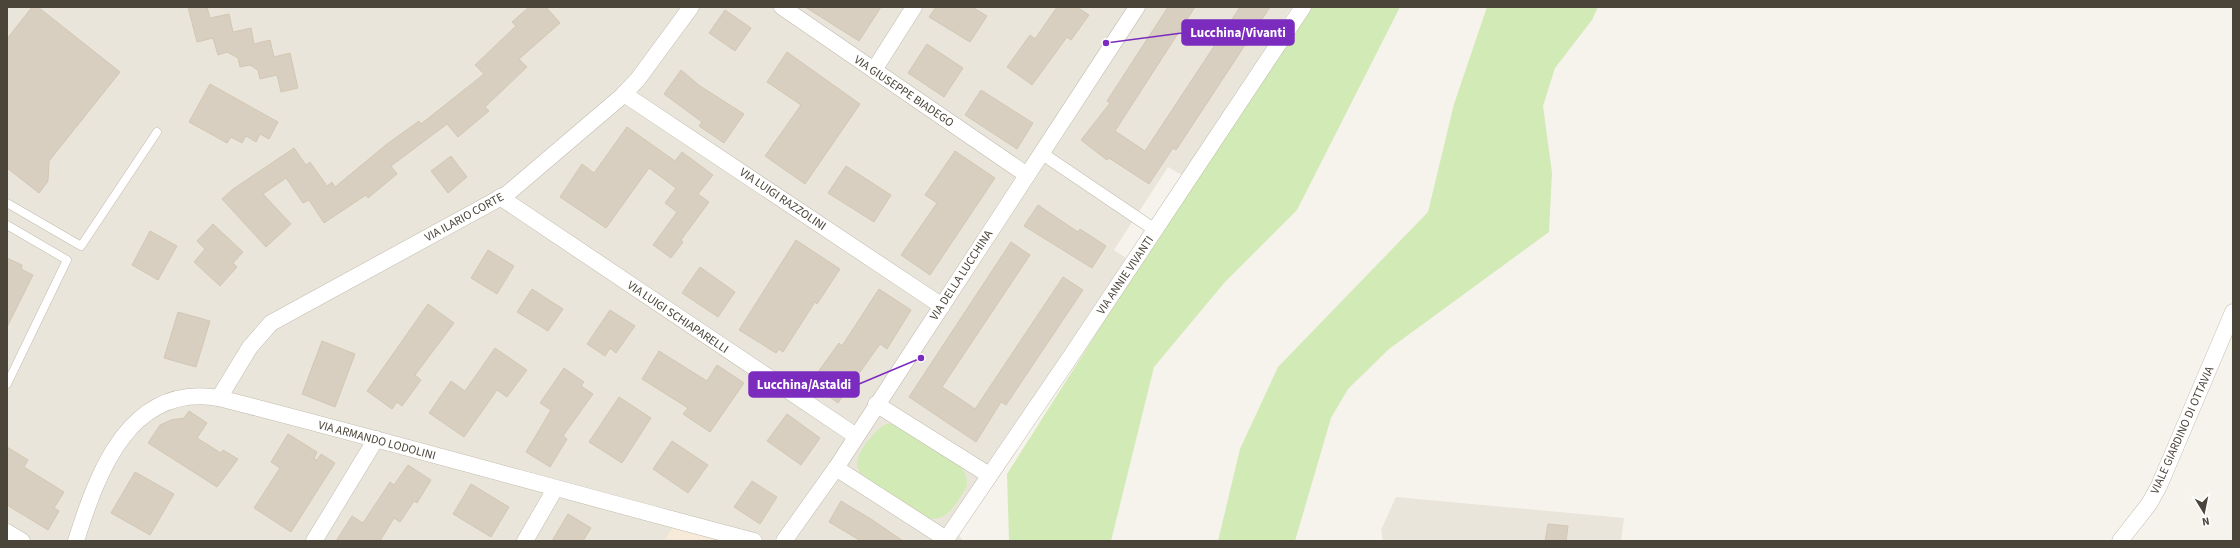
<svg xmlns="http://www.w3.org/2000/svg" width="2240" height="548" font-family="'Source Sans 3',sans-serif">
<rect width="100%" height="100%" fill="#f6f3ec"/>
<g fill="#eae5da">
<path d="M7 7H1292L1182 175 1168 167 1114 250 1126 258 991 461 959 536 964 541H7Z"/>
<path d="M1396 497 1624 518 1621 541H1383L1381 530Z"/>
</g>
<path fill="#f7ead8" d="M673 527 718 541H664Z"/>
<g fill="#d2eab5">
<path d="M1310 7H1400L1297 210 1225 282 1154 367 1111 541H1009L1007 474 1185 194Z"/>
<path d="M1487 7H1598L1592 20 1555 68 1543 106 1552 173 1549 232 1389 349 1348 389 1331 418 1295 541H1218L1240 449 1278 367 1428 212 1454 104Z"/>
<path d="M887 424H895L958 464C964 470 969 478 966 488 956 503 948 523 926 518L860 473C857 468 856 463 858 458 860 449 878 426 887 424Z"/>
</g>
<g fill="#d8cfc1" stroke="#d3c7b4">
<path d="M32 7H38L120 72 49 161 48 181 39 193 7 168V39Z"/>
<path d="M188 7H207L210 18 229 14 233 32 251 28 254 44 270 40 274 57 290 53 298 88 281 92 277 75 260 79 258 70 250 65 240 67 238 58 227 52 218 55 213 38 197 42Z"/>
<path d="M529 7H546L560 23 519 59 527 67 485 107 489 111 458 137 447 124 391 166 397 174 368 198 366 195 324 223 309 200 303 203 286 178 263 194 291 224 266 247 222 199 233 189 294 148 306 165 310 162 327 186 332 182 335 187 387 144 419 121 421 124 484 74 475 65 516 26 512 22Z"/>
<path d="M805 7H881L859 41Z"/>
<path d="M936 7H972L987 16 970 42 929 17Z"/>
<path d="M1057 7H1077L1089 15 1071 40 1067 37 1032 85 1007 67 1030 35 1035 39Z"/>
<path d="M1168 7H1195L1115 131 1145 151 1240 7H1270L1176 150 1173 148 1149 184 1109 158 1107 160 1081 140 1110 103 1107 101Z"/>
<path d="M725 10 751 28 735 51 709 33Z"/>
<path d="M927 44 963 68 944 97 908 73Z"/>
<path d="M787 52 860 104 805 184 765 156 801 105 767 82Z"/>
<path d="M681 70 700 86 744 114 724 143 699 126 702 122 664 94Z"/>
<path d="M210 84 278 122 269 139 260 134 256 142 246 136 242 143 231 137 227 143 189 122Z"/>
<path d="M981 90 1033 123 1017 149 965 115Z"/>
<path d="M627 127 675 161 682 152 713 175 698 194 709 202 681 240 683 242 671 258 653 245 677 212 665 203 676 188 649 168 606 228 560 197 582 164 594 173Z"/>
<path d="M955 151 995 178 930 275 901 255 937 203 925 195Z"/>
<path d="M451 156 467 177 448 193 431 171Z"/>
<path d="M846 166 891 195 874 222 828 193Z"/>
<path d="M1038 205 1078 232 1080 229 1106 246 1092 268 1024 226Z"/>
<path d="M213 224 243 252 233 263 237 267 220 286 194 262 205 249 197 241Z"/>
<path d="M150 231 177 246 158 280 132 265Z"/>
<path d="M796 240 840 269 817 304 815 302 783 352 779 349 776 353 739 330Z"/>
<path d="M1011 242 1030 255 942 387 962 400 975 409 1063 277 1083 290 1006 405 1001 402 976 442 909 397Z"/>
<path d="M488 250 514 266 497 294 471 278Z"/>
<path d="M7 258 22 265 21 269 33 275 7 327Z"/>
<path d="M700 267 735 292 718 317 682 293Z"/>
<path d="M532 289 563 309 548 331 517 312Z"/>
<path d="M879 289 911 310 887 349 880 344 838 403 810 383 839 343 842 346Z"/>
<path d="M428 304 454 323 415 375 421 380 402 406 397 402 392 409 367 391Z"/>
<path d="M610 310 635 326 616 353 610 348 605 356 587 344Z"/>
<path d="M178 312 210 321 196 367 164 358Z"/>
<path d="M322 341 355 354 335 407 302 394Z"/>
<path d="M495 348 527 370 507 397 497 390 464 437 429 413 451 381 465 391Z"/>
<path d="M659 351 707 381 717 365 744 383 710 432 683 414 688 408 642 379Z"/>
<path d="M564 368 584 382 581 386 593 394 563 436 567 439 550 467 526 452 551 410 540 403Z"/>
<path d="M619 397 651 418 622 463 589 442Z"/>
<path d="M189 411 207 423 197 438 221 453 223 450 238 459 217 487 148 443 160 425 171 420 184 418Z"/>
<path d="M787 414 820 438 801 465 767 441Z"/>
<path d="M288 434 317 452 314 459 317 460 321 454 335 463 291 532 254 508 280 468 271 462Z"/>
<path d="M672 441 708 465 688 493 653 469Z"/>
<path d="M7 447 28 460 24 467 64 492 54 508 59 511 48 530 7 505Z"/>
<path d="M408 465 431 480 417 503 414 501 400 522 394 518 380 541H336L352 516 363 523 390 482 394 485Z"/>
<path d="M135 472 174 494 150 535 111 513Z"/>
<path d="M752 481 777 497 760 524 734 507Z"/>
<path d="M471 484 509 507 491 537 453 514Z"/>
<path d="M841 501 871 519 903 541H861L829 522Z"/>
<path d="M568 514 591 528 583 541H552Z"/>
<path d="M1548 524 1568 526 1566 541H1545Z"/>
</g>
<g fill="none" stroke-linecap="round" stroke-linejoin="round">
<g stroke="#c2bbae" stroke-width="9">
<g id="service">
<path d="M7 203 81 246 157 132"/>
<path d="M7 225 67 260 7 384"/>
</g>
</g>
<g stroke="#c2bbae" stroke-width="13">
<path id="pedestrian" d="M1041 153 1155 230"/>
</g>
<g stroke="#c2bbae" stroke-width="17">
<g id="minor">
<path d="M782 7 1027 175"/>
<path d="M874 70 914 7"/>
<path d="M624 94 942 306"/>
<path d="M500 197 856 436"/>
<path d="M219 398 250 347 271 323 507 194 622 96 638 79 691 7"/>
<path d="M876 404 989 475"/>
<path d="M836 468 946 539"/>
<path d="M7 532 22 541"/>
<path d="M76 541C98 471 130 383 219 398 398 444 575 494 754 541"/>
<path d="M314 541 376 439"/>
<path d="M525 541 555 489"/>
<path d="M784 541 836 468 1137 7"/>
<path d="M945 541 1071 356 1303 7"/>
<path d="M2120 541 2149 504 2159 486 2233 312"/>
</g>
</g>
<use href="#service" stroke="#fff" stroke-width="8"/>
<use href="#pedestrian" stroke="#fff" stroke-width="12"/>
<use href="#minor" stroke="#fff" stroke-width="16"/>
</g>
<g text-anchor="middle" stroke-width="3.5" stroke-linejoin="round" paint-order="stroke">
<g font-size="12" fill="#4b4439" stroke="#fff">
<text transform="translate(904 91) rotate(34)" y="4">VIA GIUSEPPE BIADEGO</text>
<text transform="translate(783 199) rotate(34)" y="4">VIA LUIGI RAZZOLINI</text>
<text transform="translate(464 217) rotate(-29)" y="4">VIA ILARIO CORTE</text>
<text transform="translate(961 275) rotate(-57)" y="4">VIA DELLA LUCCHINA</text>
<text transform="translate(1125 275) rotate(-56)" y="4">VIA ANNIE VIVANTI</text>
<text transform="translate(678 317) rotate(34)" y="4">VIA LUIGI SCHIAPARELLI</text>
<text transform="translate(2182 430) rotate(-66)" y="4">VIALE GIARDINO DI OTTAVIA</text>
<text transform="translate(377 440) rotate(15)" y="4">VIA ARMANDO LODOLINI</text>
</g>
</g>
<path fill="none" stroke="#7b2cbf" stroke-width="1.5" d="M1106 43L1182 33M921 358L859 384"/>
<g fill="#7b2cbf" stroke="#fff" stroke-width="1.5">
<circle cx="1106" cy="43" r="4"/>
<circle cx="921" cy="358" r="4"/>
</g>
<g fill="#7b2cbf" stroke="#7b2cbf" stroke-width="1.5">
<rect x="1182" y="20" width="112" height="25" rx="4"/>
<rect x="749" y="372" width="110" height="25" rx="4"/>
</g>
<g font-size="13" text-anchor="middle" font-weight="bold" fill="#fff">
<text x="1238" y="37">Lucchina/Vivanti</text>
<text x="804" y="389">Lucchina/Astaldi</text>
</g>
<rect width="2240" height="548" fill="none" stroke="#4b4439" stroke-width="16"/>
<g transform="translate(2204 512) rotate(170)" stroke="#ffffff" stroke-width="3" paint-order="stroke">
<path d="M0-3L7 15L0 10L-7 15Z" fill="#4b4439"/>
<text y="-6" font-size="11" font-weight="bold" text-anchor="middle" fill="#4b4439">N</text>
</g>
</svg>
